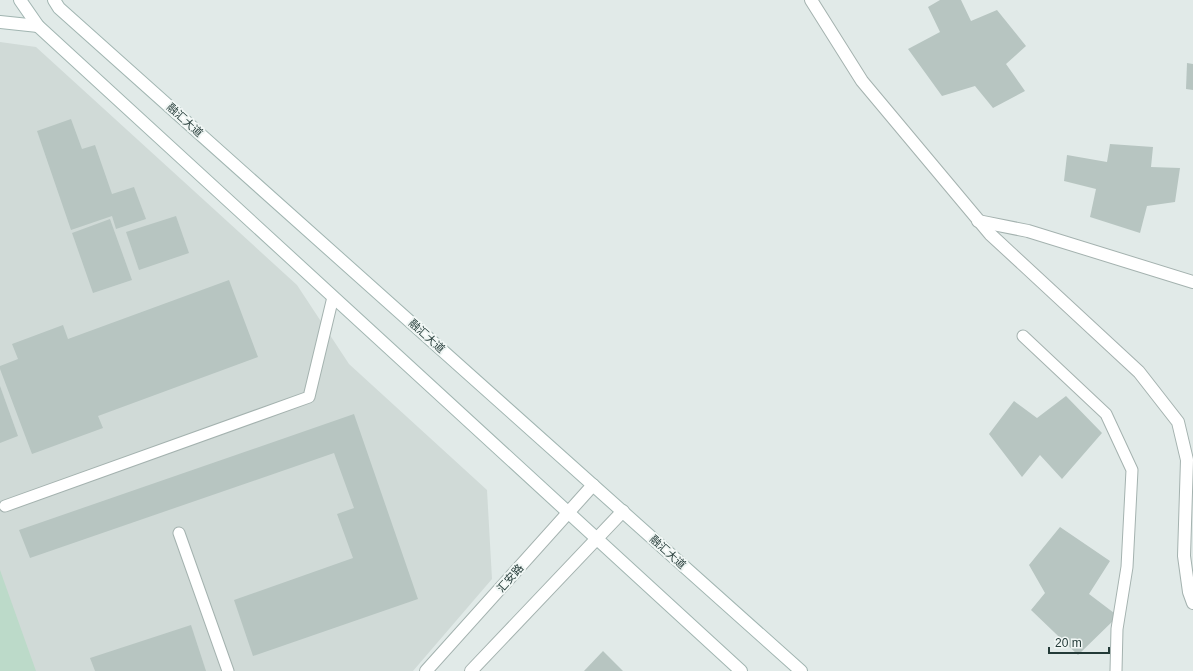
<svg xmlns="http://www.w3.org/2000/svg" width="1193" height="671" font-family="Arial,'Noto Sans SC',sans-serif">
<rect width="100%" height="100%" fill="#e1eae8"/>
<path fill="#d0dad7" d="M0 42 36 47 297 285 349 364 487 490 492 579 413 671H0Z"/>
<path fill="#bcdac9" d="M0 570 36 671H0Z"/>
<g fill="#b7c5c1">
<path d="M940 0H961L971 21 997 10 1026 46 1006 64 1025 91 993 108 975 86 942 96 908 49 940 32 928 7Z"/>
<path d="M1187 63 1193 64V90L1186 89Z"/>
<path d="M71 119 82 149 95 145 112 194 134 187 146 219 116 229 112 216 71 230 37 131Z"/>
<path d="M1110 144 1153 147 1151 167 1180 168 1175 202 1147 206 1140 233 1090 217 1096 189 1064 181 1067 155 1107 162Z"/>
<path d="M176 216 189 253 139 270 126 232Z"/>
<path d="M110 219 132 280 93 293 72 233Z"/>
<path d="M229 280 258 357 98 416 103 428 32 454 0 369V366L18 359 12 344 63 325 68 339Z"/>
<path d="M0 386 18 436 0 443Z"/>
<path d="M1066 396 1102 433 1062 479 1040 455 1022 477 989 434 1014 401 1037 418Z"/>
<path d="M354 414 418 599 253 656 234 600 353 558 337 514 354 508 334 453 30 558 19 530Z"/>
<path d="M1060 527 1110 561 1089 594 1118 616 1078 655 1031 610 1045 593 1029 565Z"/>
<path d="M191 625 206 671H95L90 658Z"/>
<path d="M603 651 623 671H584Z"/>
</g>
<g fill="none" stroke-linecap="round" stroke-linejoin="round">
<g stroke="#a4b2af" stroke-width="13">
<g id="service">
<path d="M1023 336 1106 414 1132 470 1127 567 1117 629 1116 671"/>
<path d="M5 506 309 397 333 297"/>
<path d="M179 533 228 671"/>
</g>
</g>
<g stroke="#a4b2af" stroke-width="14">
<g id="minor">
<path d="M811 0 862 81 990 234 1139 372 1178 422 1187 460 1184 556 1189 592 1193 603"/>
<path d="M978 221 1028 231 1193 282"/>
</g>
</g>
<g stroke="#a4b2af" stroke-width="14">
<g id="tertiary">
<path d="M426 671 593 485"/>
<path d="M471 671 623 511"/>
</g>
</g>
<g stroke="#a1b5b1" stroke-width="14">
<g id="secondary">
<path d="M20 0 38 26 741 671"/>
<path d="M54 0 59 8 801 671"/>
<path d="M0 22 38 26"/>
</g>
</g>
<use href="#service" stroke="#fff" stroke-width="11"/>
<use href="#minor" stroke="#fff" stroke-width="12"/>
<use href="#tertiary" stroke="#fff" stroke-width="12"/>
<use href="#secondary" stroke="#fff" stroke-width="12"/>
</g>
<g text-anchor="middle" stroke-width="4" stroke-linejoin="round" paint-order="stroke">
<g font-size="11" fill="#233a37" stroke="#f1f7f5">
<text transform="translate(185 120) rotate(42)" y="4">融汇大道</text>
<text transform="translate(427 336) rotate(42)" y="4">融汇大道</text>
<text transform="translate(668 552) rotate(42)" y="4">融汇大道</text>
<text transform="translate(510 578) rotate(-48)" y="4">汇安路</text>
</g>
</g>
<path d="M1049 647v6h60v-6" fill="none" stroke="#233a37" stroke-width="2"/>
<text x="1055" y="647" font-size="12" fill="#233a37" stroke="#f1f7f5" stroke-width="3" paint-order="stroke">20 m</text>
</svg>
